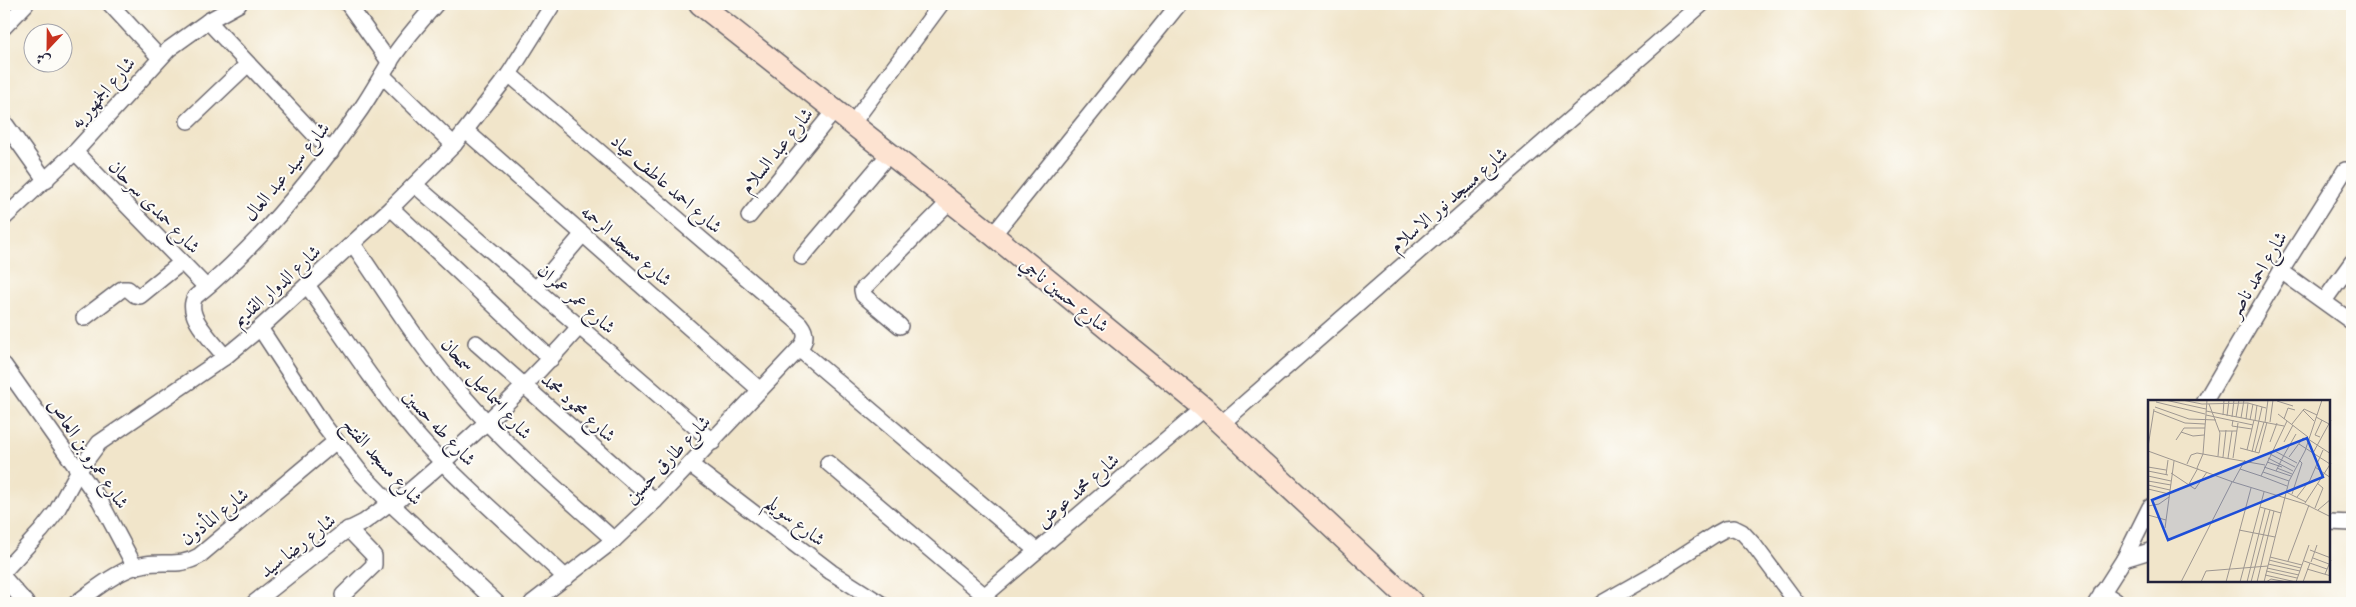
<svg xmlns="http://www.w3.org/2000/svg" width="2356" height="607" font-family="'IM FELL DW Pica',Amiri,serif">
<rect width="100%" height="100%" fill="#fdfcf7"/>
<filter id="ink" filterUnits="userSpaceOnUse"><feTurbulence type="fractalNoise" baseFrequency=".02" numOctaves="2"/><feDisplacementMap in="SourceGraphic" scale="10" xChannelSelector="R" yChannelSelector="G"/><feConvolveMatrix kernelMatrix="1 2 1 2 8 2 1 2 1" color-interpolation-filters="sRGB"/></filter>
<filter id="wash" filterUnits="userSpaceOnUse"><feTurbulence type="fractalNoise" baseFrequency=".0096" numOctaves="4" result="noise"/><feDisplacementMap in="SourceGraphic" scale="20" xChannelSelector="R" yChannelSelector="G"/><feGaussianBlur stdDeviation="1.12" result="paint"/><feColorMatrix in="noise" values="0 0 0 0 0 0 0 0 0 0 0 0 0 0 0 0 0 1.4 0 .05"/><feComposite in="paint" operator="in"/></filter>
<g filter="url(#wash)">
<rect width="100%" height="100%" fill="#f1e5ca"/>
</g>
<g filter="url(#ink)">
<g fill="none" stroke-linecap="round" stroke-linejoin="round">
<g stroke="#6a666d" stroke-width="18">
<g id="street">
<path d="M110 4 160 58"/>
<path d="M348 4 390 63"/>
<path d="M208 21 331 152"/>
<path d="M4 27 26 4"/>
<path d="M509 74 800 324C807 333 807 340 799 349L655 501 614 540 532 603"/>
<path d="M382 75 454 145"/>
<path d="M188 121 248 64"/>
<path d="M4 122 46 181"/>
<path d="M852 124 941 4"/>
<path d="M466 131 760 390"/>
<path d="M75 152 206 287"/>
<path d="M415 185 713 442"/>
<path d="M391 208 551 359"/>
<path d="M749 216 835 110"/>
<path d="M4 218 75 152 169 49 208 21 239 4"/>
<path d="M993 235 1179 4"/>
<path d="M353 244C389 296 422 351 465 398 510 450 563 494 614 540"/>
<path d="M802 257 890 153"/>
<path d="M2281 271 2352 322"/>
<path d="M307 285C342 335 375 386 415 433 460 484 516 530 566 578"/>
<path d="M536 289 583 234"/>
<path d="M2324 301 2352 262"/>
<path d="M84 318 122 289H128L135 295 140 296 182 262"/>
<path d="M900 326 863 295 862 290 950 201"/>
<path d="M260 328 323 424 361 473 390 503 497 603"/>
<path d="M476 343 655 501"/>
<path d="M799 349 1037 551"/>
<path d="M225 357C213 341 184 316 195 297 258 246 315 175 361 109 372 93 381 76 391 60 404 40 420 22 436 4"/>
<path d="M4 365 100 501 135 567"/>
<path d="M2205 401 2281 271 2345 170"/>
<path d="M1221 424 1702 4"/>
<path d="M828 463 985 596"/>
<path d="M691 465 831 572 880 603"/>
<path d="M393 505C459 450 522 392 579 327"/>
<path d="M2330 522 2352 523"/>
<path d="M2124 559 2150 551"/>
<path d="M4 571 41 531 56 512 79 470 99 443 225 357 260 328 391 208 454 145 509 74 553 4"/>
<path d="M4 578 26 603"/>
<path d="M2102 592 2119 603"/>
<path d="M343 595 374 565V556L348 529"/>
<path d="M76 603C97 588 120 568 146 564 166 561 181 567 199 556L336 441"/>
<path d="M254 603 344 532 364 522 390 503"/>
<path d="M976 603 1204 408"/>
<path d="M1602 603 1655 573 1714 535 1725 529 1734 528 1742 532 1754 545 1797 603"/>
<path d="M2096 603 2124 559 2150 507"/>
</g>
</g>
<g stroke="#6a666d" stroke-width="24">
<path id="secondary" d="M700 4 993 235 1204 408 1413 603"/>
</g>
<use href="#street" stroke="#fff" stroke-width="15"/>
<use href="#secondary" stroke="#fde3d1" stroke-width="21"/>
</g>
</g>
<g text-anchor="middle" stroke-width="4" stroke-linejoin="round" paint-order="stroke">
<g font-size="19" fill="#22223b" stroke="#fdfcf7">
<text transform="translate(102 92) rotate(-49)" y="7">شارع الجمهوريه</text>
<text transform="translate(776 150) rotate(-51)" y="7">شارع عبد السلام</text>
<text transform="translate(286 171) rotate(-50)" y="7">شارع سيد عبد العال</text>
<text transform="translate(667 183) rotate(41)" y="7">شارع احمد عاطف عياد</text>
<text transform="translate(1448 199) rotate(-41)" y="7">شارع مسجد نور الاسلام</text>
<text transform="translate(155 206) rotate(46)" y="7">شارع حمدى سرحان</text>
<text transform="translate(627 245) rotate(41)" y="7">شارع مسجد الرحمه</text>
<text transform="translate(2257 274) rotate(-59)" y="7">شارع احمد ناصر</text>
<text transform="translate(276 285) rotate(-42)" y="7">شارع الدوار القديم</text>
<text transform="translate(1065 294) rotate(39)" y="7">شارع حسين ناجي</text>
<text transform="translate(577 298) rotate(41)" y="7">شارع عمر عمران</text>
<text transform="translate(487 388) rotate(49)" y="7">شارع اسماعيل سمحان</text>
<text transform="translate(579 407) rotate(42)" y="7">شارع محمود محمد</text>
<text transform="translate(440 427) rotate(47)" y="7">شارع طه حسين</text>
<text transform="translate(89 453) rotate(56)" y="7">شارع عمرو بن العاص</text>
<text transform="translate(667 459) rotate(-46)" y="7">شارع طارق حسين</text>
<text transform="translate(383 461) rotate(48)" y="7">شارع مسجد الفتح</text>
<text transform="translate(1077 490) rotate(-41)" y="7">شارع محمد عوض</text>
<text transform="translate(214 516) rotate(-38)" y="7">شارع المأذون</text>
<text transform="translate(796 520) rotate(38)" y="7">شارع سويلم</text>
<text transform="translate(297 545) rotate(-38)" y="7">شارع رضا سيد</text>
</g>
</g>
<g transform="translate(2148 400)">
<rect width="182" height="182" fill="#f1e5ca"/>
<path fill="none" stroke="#9e9791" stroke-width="1" d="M17 0 58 9M34 0 54 4 100 3 118 8M129 1 145 6M8 2 57 14M61 4 72 33 70 56M7 7 41 19 68 20M155 10 166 21M6 11 37 23 57 24M58 11 136 26M130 14 160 37M58 15 105 25M75 15 76 0M79 16 81 0M84 17 86 0M88 17 91 0M168 17 183 25M93 18 96 0M98 19 100 3M136 19 140 8 147 10M85 20 84 26 104 29M102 20 105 4M107 20 109 5M117 22 120 0M122 22 125 0M144 24 156 9 169 15M71 31H89M33 32 45 36 56 35M172 37 167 35 174 20M160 39 183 54M28 40 36 28H57M122 42 129 23M136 42 145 25M151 44 182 64M0 47 6 9M92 48 111 53 119 22M99 50 106 20M125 50 149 63M0 51 85 82 157 104 183 117M104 52 114 7M107 52 116 22M165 53 183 20M122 54 147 67M136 55 148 34M75 57 78 30M141 57 155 38 159 40M80 58 84 31M85 58 90 23M120 58 145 71M119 62 134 67M39 64 43 55 49 53 117 65M0 67 18 70M116 67 143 76M167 67 183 78M49 68 55 54 59 0M129 68 144 74M92 69 113 76M0 71 20 75M128 71 136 55M115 72 141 81M23 73 47 89 59 72M18 75 20 60M0 76 23 81M0 81 23 85M85 82 97 60M41 84 50 68M0 85 22 90M139 86 113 76 139 21M0 89 21 94M138 92 158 102M144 94 154 63 151 60M149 97 162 80 175 50M157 103 183 63M0 106 11 104 21 97M112 107 133 113M167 108 175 88 169 83M170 110 183 99M0 115 18 120M17 128 26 61M91 130 127 137M162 150 183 158M122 157 154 165M165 158 181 164M121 160 153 168M140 161 161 105M156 161 179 169M163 162 169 145M120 164 152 171M119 168 151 175M159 169 183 176M118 171 149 178M177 174 183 160M117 175 148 182 161 145M33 182 84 82M53 182 58 171 120 166M78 182 103 88M92 182 116 92M99 182 117 109M103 182 122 110M109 182 126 111M116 182 141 81 157 51 174 0M118 182 123 179 139 182M155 182 162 163"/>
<path fill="#1d4ed8" fill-opacity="0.15" stroke="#1d4ed8" stroke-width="2.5" d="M159 38 175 77 20 140 4 100Z"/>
<rect width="182" height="182" fill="none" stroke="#22223b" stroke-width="2.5"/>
</g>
<rect width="2356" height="607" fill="none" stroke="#fdfcf7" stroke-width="20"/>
<g transform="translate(48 48) rotate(202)"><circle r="24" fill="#fdfcf7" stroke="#a5a5ac"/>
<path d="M0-4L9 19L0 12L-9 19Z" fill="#c8321e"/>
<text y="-8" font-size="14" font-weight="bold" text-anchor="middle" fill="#22223b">ش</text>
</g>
</svg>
